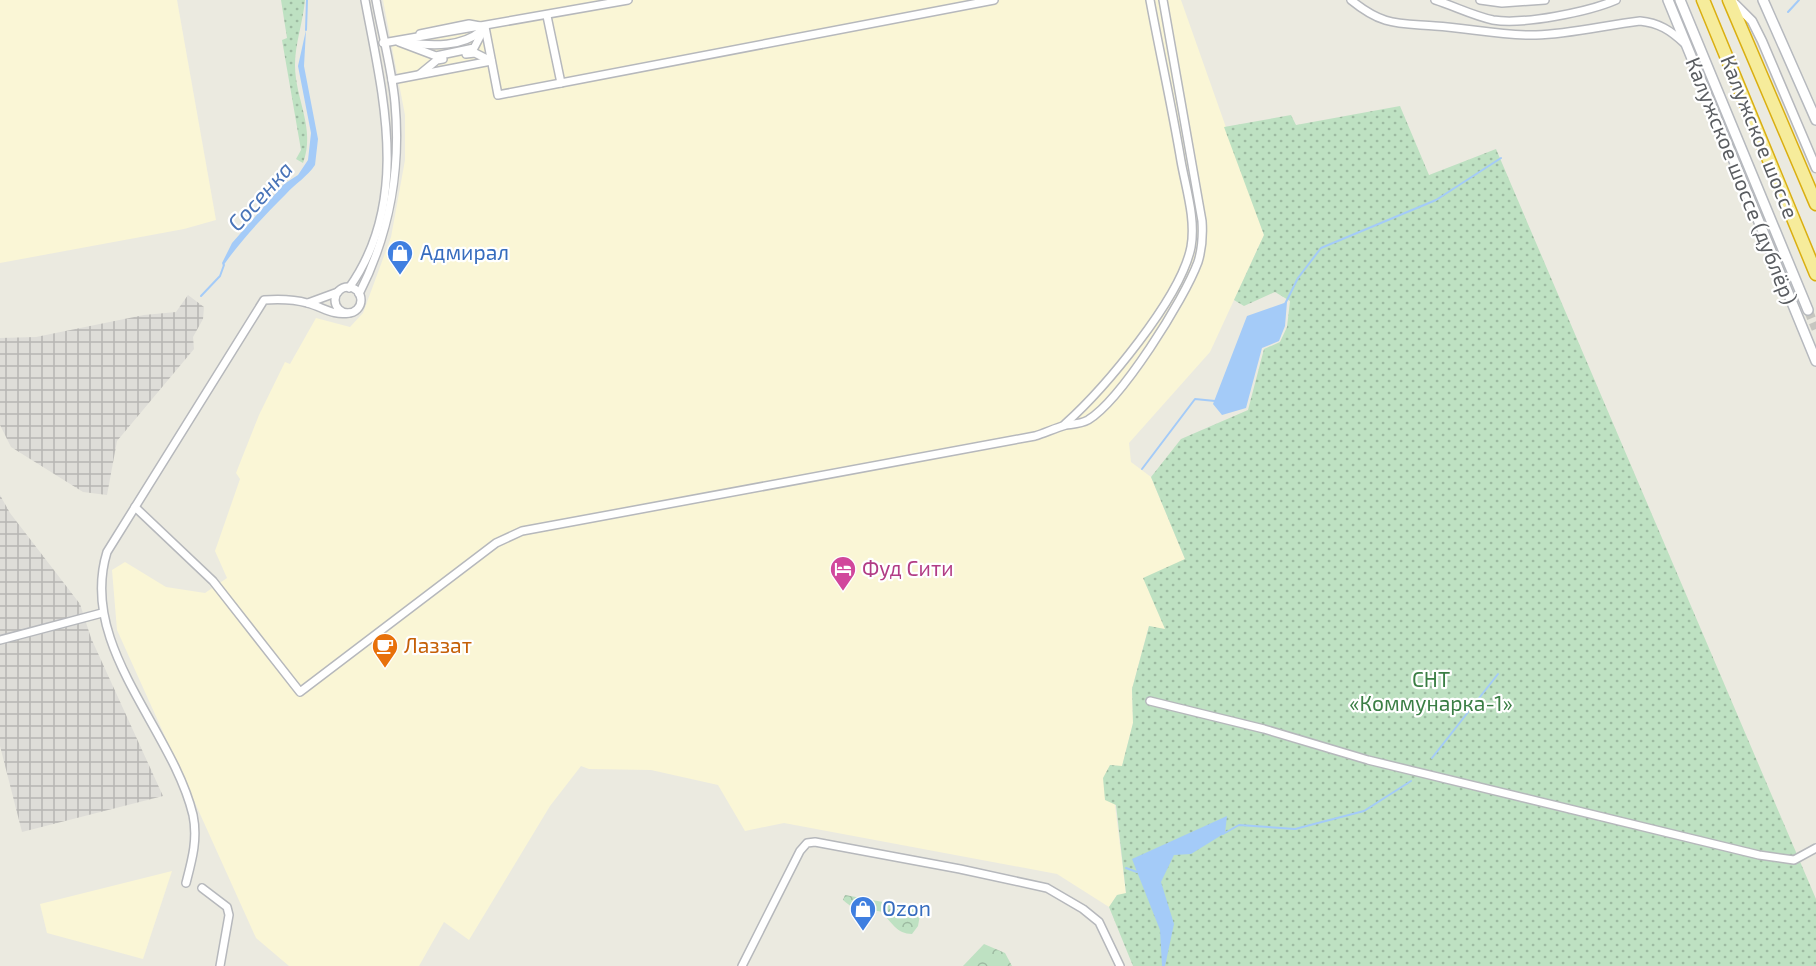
<svg xmlns="http://www.w3.org/2000/svg" width="1816" height="966" font-family="'Exo 2',sans-serif">
<defs>
<pattern id="industrial-grid" width="8" height="8" patternUnits="userSpaceOnUse" patternTransform="scale(1.5)"><rect width="8" height="8" fill="#deddd8"/><path d="M0 4h8M4 0v8" fill="none" stroke="#b7b6b3"/></pattern>
<pattern id="grass-dots" width="8" height="8" patternUnits="userSpaceOnUse" patternTransform="scale(1.5)"><rect width="8" height="8" fill="#bee1c2"/><path d="M2 2h.1M6 6h.1" fill="none" stroke="#9dbaa1" stroke-width="1.8" stroke-linecap="round"/></pattern>
<pattern id="park-crowns" width="20" height="18" patternUnits="userSpaceOnUse" patternTransform="scale(1.5)"><rect width="20" height="18" fill="#bee1c2"/><path d="M2 6a3 3 0 1 1 6 0M12 15a3 3 0 1 1 6 0" fill="none" stroke="#9dbaa1"/></pattern>
</defs>
<rect width="100%" height="100%" fill="#ebeae0"/>
<g fill="#faf6d6">
<path d="M0 0H177L216 220 184 229 0 263Z"/>
<path d="M383 0H1181L1264 235 1210 352 1129 443 1131 462 1151 477 1185 559 1165 630 1149 626 1132 689 1133 723 1122 767 1110 765 1126 894 1117 895 1109 907 1057 874 784 823 745 831 718 785 651 770 589 769 581 766 550 806 469 940 444 922 419 966H289L256 938 117 630 112 570 125 562 166 587 205 593 227 578 215 551 240 479 236 473 259 415 285 362 290 364 316 318 350 327 363 313 391 237 405 160V115Z"/>
<path d="M172 871 143 959 47 933 40 904Z"/>
</g>
<g fill="url(#industrial-grid)">
<path d="M188 295 204 307 203 319 193 337 194 349 117 441 107 495 83 492 11 447 0 425V338L36 337 144 315 176 312Z"/>
<path d="M0 495 10 513 80 604 91 638 163 796 22 832 0 746Z"/>
</g>
<g fill="url(#grass-dots)">
<path d="M281 0H305C303 22 295 44 295 65 295 99 316 129 303 163L296 159 301 150 282 40 287 38Z"/>
<path d="M1400 106 1429 175 1496 149 1816 899V966H1133L1109 907 1117 895 1126 893 1116 805 1105 800 1103 778 1110 765 1122 766 1133 723 1132 689 1149 626 1165 629 1143 578 1185 559 1151 477 1181 439 1248 410 1264 349 1280 342 1287 327 1290 301 1275 292 1244 306 1234 300 1264 235 1224 127 1291 115 1296 125Z"/>
</g>
<g fill="url(#park-crowns)">
<path d="M845 895 921 909 918 926 912 934C897 934 891 922 882 912 866 907 859 915 843 900Z"/>
<path d="M984 944 1005 953 1012 966H963Z"/>
</g>
<g fill="#a4cbf8">
<path d="M306 30 304 66 318 139 315 165C308 176 295 184 286 194 263 217 241 240 223 266L222 263 232 243 284 184 298 175 308 160 311 133 298 66Z"/>
<path d="M1287 302 1285 326 1279 341 1262 348 1246 408 1222 415 1213 404 1247 316Z"/>
<path d="M1227 816 1225 833 1191 854 1174 855 1161 882 1174 924 1165 966H1162L1160 930 1132 859Z"/>
</g>
<g fill="none" stroke-linecap="round" stroke-linejoin="round">
<g stroke="#a4cbf8" stroke-width="2">
<path d="M1788 12 1799 0"/>
<path d="M306 30 307 0"/>
<path d="M201 296 220 276 224 265"/>
<path d="M1285 304 1298 278 1321 248 1436 200 1501 158"/>
<path d="M1142 469 1195 399 1215 401"/>
<path d="M1432 758 1498 674"/>
<path d="M1223 834 1239 825 1295 829 1364 811 1411 781"/>
<path d="M1126 868 1137 872"/>
</g>
<path stroke="#c6c6c0" stroke-width="9" stroke-dasharray="9 4.5" stroke-linecap="butt" d="M1808 310 1816 329"/>
<g stroke="#b6b8bc" stroke-width="10">
<g id="minor">
<path d="M1351 0C1383 26 1397 23 1435 26 1469 28 1501 36 1536 35 1570 34 1606 25 1640 21 1659 23 1670 30 1684 43"/>
<path d="M1435 0C1454 6 1474 16 1493 20 1523 25 1588 12 1616 0"/>
<path d="M1480 0 1502 3 1545 0"/>
<path d="M547 16 561 83"/>
<path d="M485 27 498 95 994 0"/>
<path d="M420 34 469 24 480 26"/>
<path d="M399 42 436 56 474 48 485 27"/>
<path d="M383 43 628 0"/>
<path d="M409 43C433 46 462 47 481 31"/>
<path d="M466 54 475 53 491 61"/>
<path d="M420 74 437 60 443 59"/>
<path d="M392 80 491 61"/>
<circle cx="348" cy="300" r="13"/>
<path d="M349 288C411 201 383 96 365 0"/>
<path d="M359 294C389 235 401 169 395 103 392 69 382 34 376 0"/>
<path d="M308 303 338 292"/>
<path d="M1065 424C1104 389 1181 298 1191 247 1196 219 1186 189 1181 161 1172 107 1160 54 1150 0"/>
<path d="M135 507 213 581 300 692 496 543 522 531 1035 436C1045 433 1055 428 1066 425 1073 424 1081 424 1088 420 1121 400 1184 300 1198 262 1202 249 1203 236 1202 221L1163 0"/>
<path d="M0 640 102 613"/>
<path d="M1150 701 1264 729 1368 760 1759 855 1794 860 1816 848"/>
<path d="M186 883C192 860 198 839 193 815 172 728 78 646 107 552L264 300C279 299 293 299 307 303 323 307 333 316 349 313"/>
<path d="M202 888 227 907 229 915 220 966"/>
<path d="M742 966 800 851 807 843 815 842 960 869 1047 888 1083 909 1099 922 1120 966"/>
</g>
</g>
<g stroke="#b6b8bc" stroke-width="11">
<path id="tertiary" d="M1731 0 1752 21 1762 41 1816 168"/>
</g>
<g stroke="#b6b9be" stroke-width="12">
<g id="secondary">
<path d="M1668 0 1816 361"/>
<path d="M1680 0 1808 310"/>
<path d="M1763 0 1816 120"/>
</g>
</g>
<g stroke="#daaf11" stroke-width="15">
<g id="trunk">
<path d="M1703 0 1816 274"/>
<path d="M1729 0 1816 204"/>
</g>
</g>
<use href="#minor" stroke="#fff" stroke-width="7"/>
<use href="#tertiary" stroke="#fff" stroke-width="8"/>
<use href="#secondary" stroke="#fff" stroke-width="9"/>
<use href="#trunk" stroke="#f6ec9b" stroke-width="12"/>
</g>
<defs>
<g id="shop-pin" transform="scale(1.35)"><path d="M0 17L-7.5 6A9.5 9.5 0 1 1 7.5 6Z" fill="#3f7fe0" stroke="#fff"/><path d="M-5-2.5h2.3a2.7 3.5 0 0 1 5.4 0H5L5.5 6h-11ZM-1.5-2.5h3a1.5 2.3 0 0 0-3 0Z" fill="#fff"/></g>
<g id="hotel-pin" transform="scale(1.35)"><path d="M0 17L-7.5 6A9.5 9.5 0 1 1 7.5 6Z" fill="#d1479c" stroke="#fff"/><path d="M-6-4.5h1.5V1H6V5H4.5V3h-9V5H-6ZM-4 0a1.8 1.8 0 1 1 3.6 0ZM.5 0V-2.5h3Q6-2.5 6 0Z" fill="#fff"/></g>
<g id="cafe-pin" transform="scale(1.35)"><path d="M0 17L-7.5 6A9.5 9.5 0 1 1 7.5 6Z" fill="#e8710a" stroke="#fff"/><path d="M-5.5-4.5H6V0H3Q3 3.5 0 3.5H-2.5Q-5.5 3.5-5.5 0ZM3-3.2v2h1.7v-2ZM-6 4.5H4V6H-6Z" fill="#fff"/></g>
</defs>
<g fill-rule="evenodd">
<use href="#shop-pin" x="400" y="253"/>
<use href="#hotel-pin" x="843" y="569"/>
<use href="#cafe-pin" x="385" y="646"/>
<use href="#shop-pin" x="863" y="909"/>
</g>
<g text-anchor="middle" stroke-width="4.5" stroke-linejoin="round" paint-order="stroke">
<g font-size="21" fill="#595c60" stroke="#fff">
<text transform="translate(1759 137) rotate(68)" y="7">Калужское шоссе</text>
<text transform="translate(1741 181) rotate(68)" y="7">Калужское шоссе (дублёр)</text>
</g>
<g font-size="21" fill="#366cbe" stroke="#fff" text-anchor="start">
<text x="420" y="260">Адмирал</text>
<text x="882" y="916">Ozon</text>
</g>
<g font-size="21" fill="#b23c85" stroke="#fff" text-anchor="start">
<text x="862" y="576">Фуд Сити</text>
</g>
<g font-size="21" fill="#c56008" stroke="#fff" text-anchor="start">
<text x="404" y="653">Лаззат</text>
</g>
<g font-size="21" fill="#3a7e44" stroke="#fff">
<text x="1431" y="687">СНТ<tspan x="1431" dy="24">«Коммунарка-1»</tspan></text>
</g>
<g font-size="22" font-style="italic" fill="#4974b8" stroke="#fff">
<text transform="translate(260 196) rotate(-48)" y="8">Сосенка</text>
</g>
</g>
</svg>
